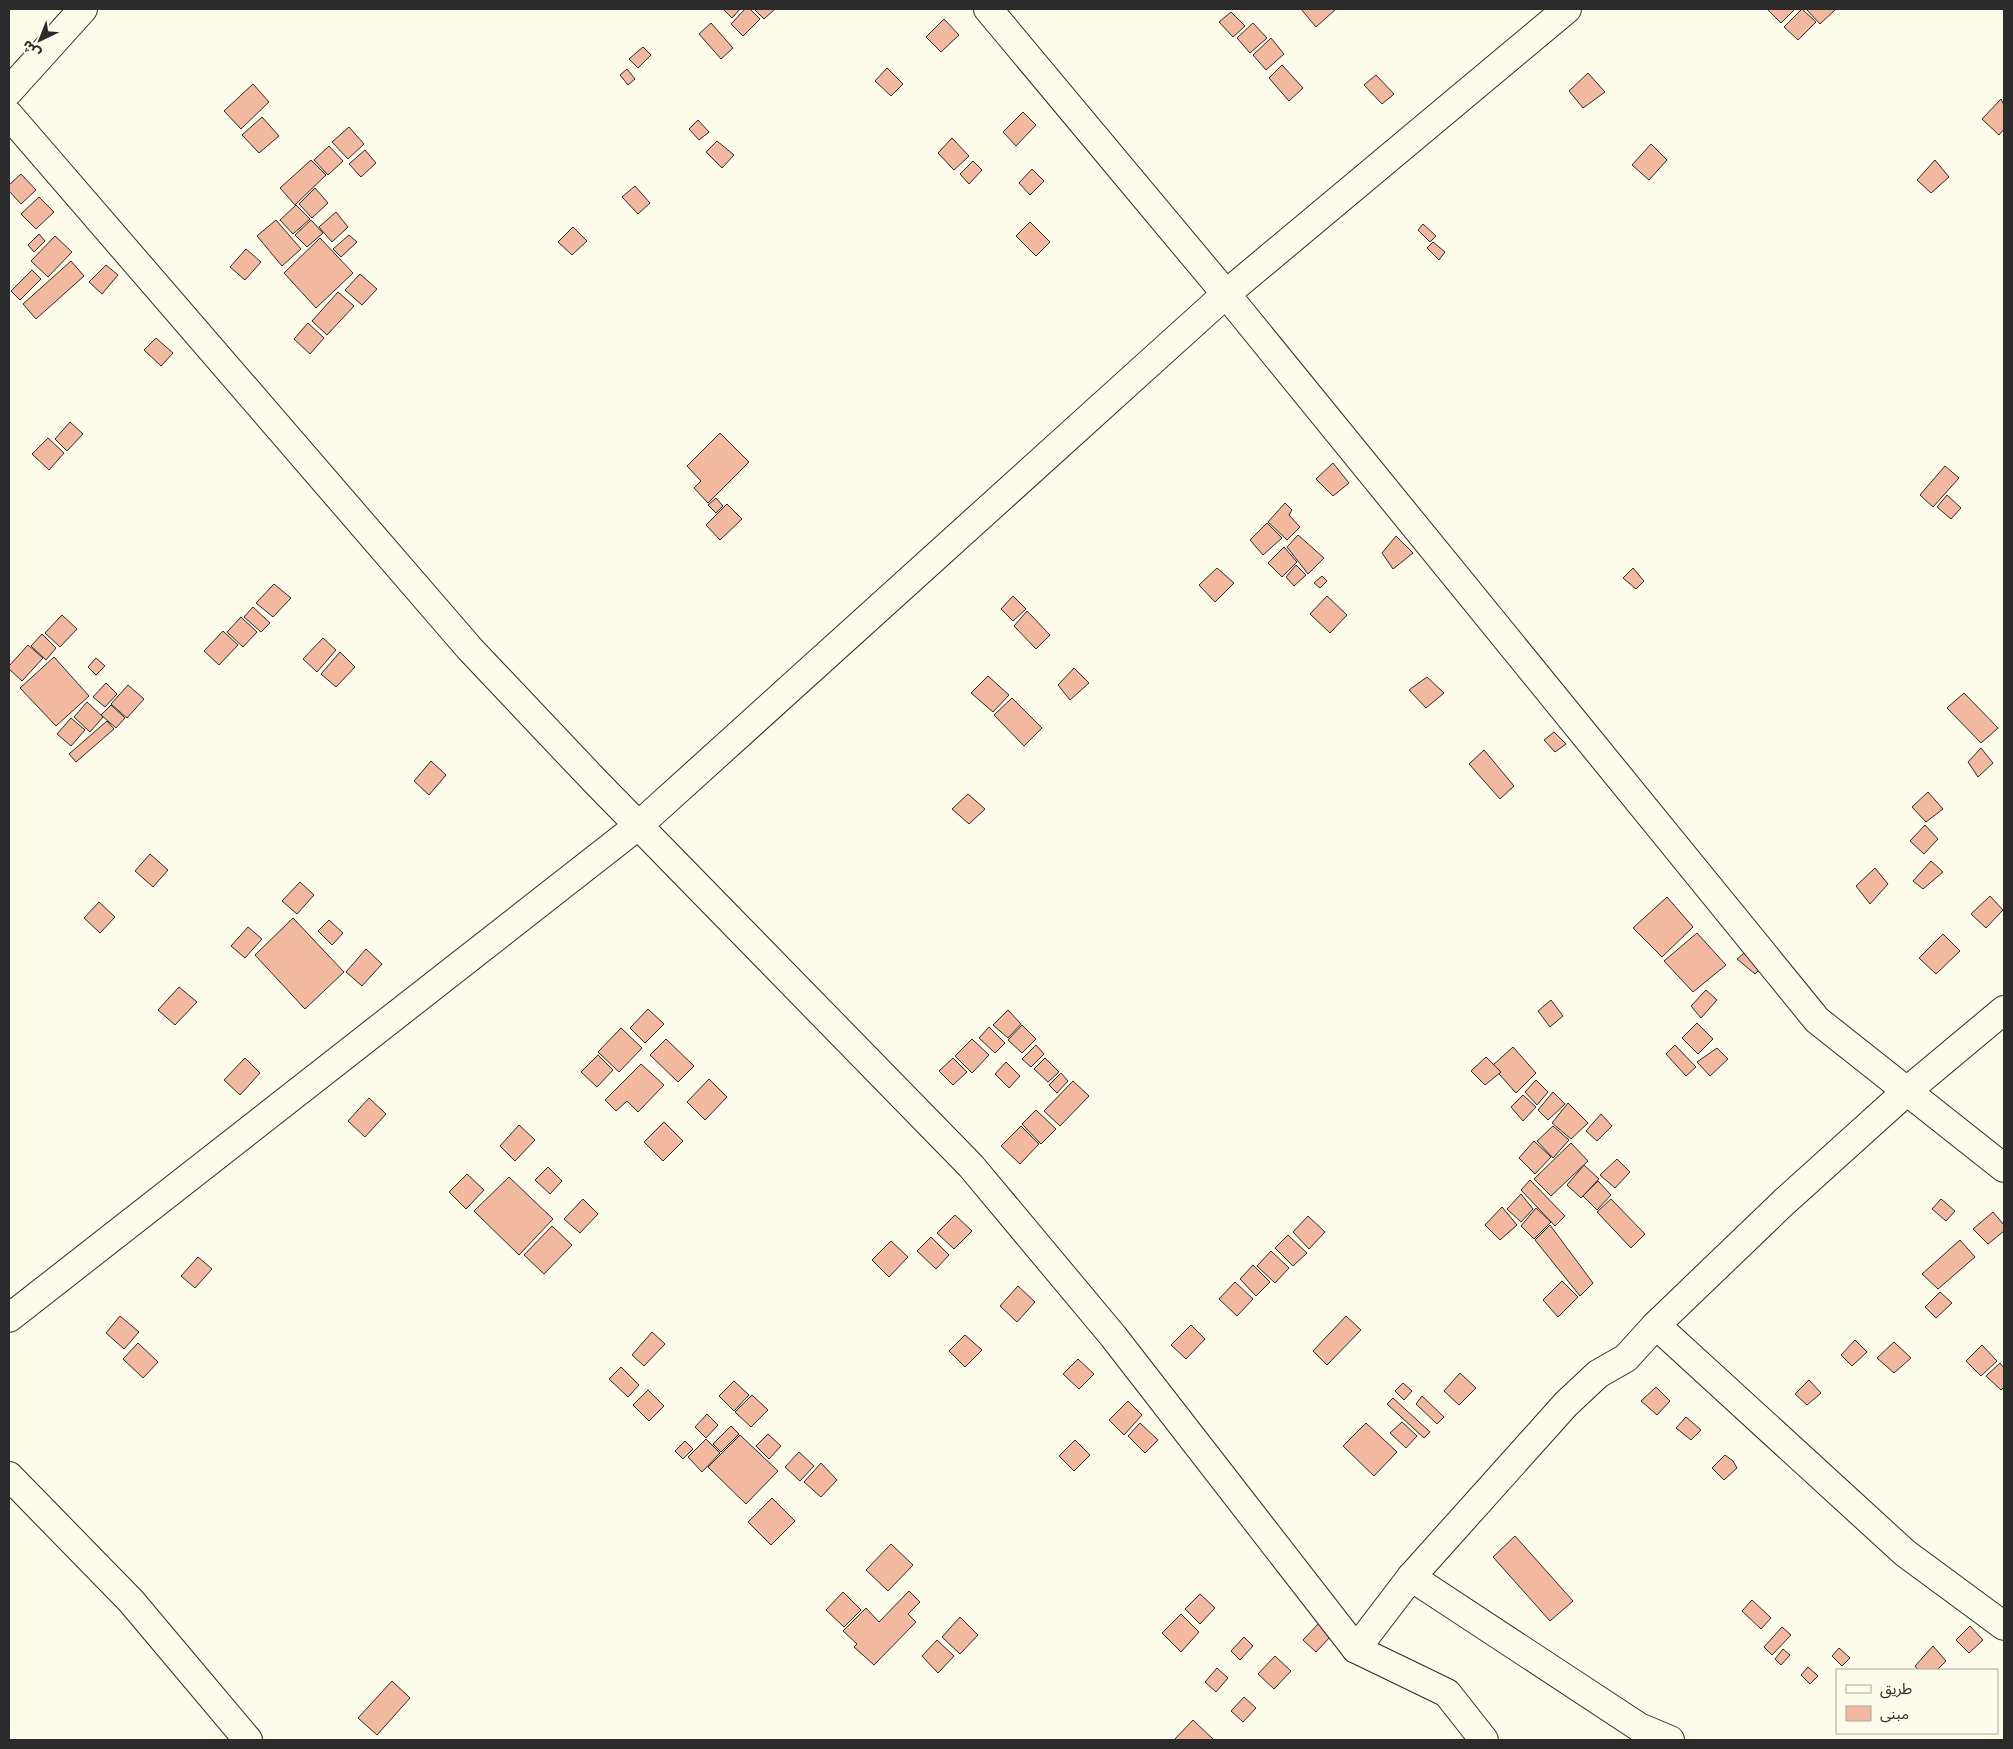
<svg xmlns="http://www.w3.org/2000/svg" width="2013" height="1749" font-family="Arial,'Noto Sans Arabic',sans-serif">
<rect width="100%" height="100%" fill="#fdfbea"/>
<g fill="#f2b8a0" stroke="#2b2b2b">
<path d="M723 9H740L732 18Z"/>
<path d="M745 9H750L760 19 743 36 731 24Z"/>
<path d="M754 9H775L764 19Z"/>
<path d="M1301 9H1336L1316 27Z"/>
<path d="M1767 9H1795L1781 23Z"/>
<path d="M1802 9 1816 22 1798 40 1784 27Z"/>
<path d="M1806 9H1836L1820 24Z"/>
<path d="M1231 12 1245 26 1233 37 1219 22Z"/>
<path d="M944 19 959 35 941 52 926 37Z"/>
<path d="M711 23 733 48 721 59 699 34Z"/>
<path d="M1253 23 1267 38 1250 53 1237 38Z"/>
<path d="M1271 38 1284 54 1266 70 1253 55Z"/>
<path d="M643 47 651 55 638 68 629 59Z"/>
<path d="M1282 65 1303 88 1289 101 1269 78Z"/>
<path d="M887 68 903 84 891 96 875 81Z"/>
<path d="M627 69 635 79 628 85 620 75Z"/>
<path d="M1588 73 1605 92 1583 108 1569 91Z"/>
<path d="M1376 75 1394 94 1382 104 1364 85Z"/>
<path d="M253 84 269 102 241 129 224 111Z"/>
<path d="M2001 99 2004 105V129L1999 135 1982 119Z"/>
<path d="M1023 112 1036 125 1016 146 1003 132Z"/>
<path d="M262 117 279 136 259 153 242 135Z"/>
<path d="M698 120 709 132 699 140 689 129Z"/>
<path d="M349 127 364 144 348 159 332 142Z"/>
<path d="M952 138 969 156 954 170 938 153Z"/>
<path d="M717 141 734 155 722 168 706 152Z"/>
<path d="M1651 144 1667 160 1649 180 1632 165Z"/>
<path d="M329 146 343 161 328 175 314 160Z"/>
<path d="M365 150 376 163 361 177 349 164Z"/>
<path d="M311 160 326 175 295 205 280 188Z"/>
<path d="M1935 160 1949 177 1931 193 1917 180Z"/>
<path d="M973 161 982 170 969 184 960 174Z"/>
<path d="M1032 169 1044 181 1030 195 1019 183Z"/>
<path d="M21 174 36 190 21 204 9 191V185Z"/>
<path d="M635 186 650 203 638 214 622 197Z"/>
<path d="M315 188 328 203 312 218 299 204Z"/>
<path d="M39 197 54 212 36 229 21 214Z"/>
<path d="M296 205 310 219 293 234 280 220Z"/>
<path d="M336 212 348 227 332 242 319 227Z"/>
<path d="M276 220 301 249 282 266 257 236Z"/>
<path d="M311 220 323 233 307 247 295 235Z"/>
<path d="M1030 222 1050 242 1036 256 1016 236Z"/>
<path d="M1423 224 1436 236 1430 242 1418 230Z"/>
<path d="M573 227 587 241 572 255 558 242Z"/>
<path d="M39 234 45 241 34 252 28 245Z"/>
<path d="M349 235 357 242 341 257 333 249Z"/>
<path d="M55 236 72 252 48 277 31 261Z"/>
<path d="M320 238 353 273 316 308 284 273Z"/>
<path d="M1433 242 1445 252 1439 260 1427 248Z"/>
<path d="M246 249 261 262 245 280 230 267Z"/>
<path d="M71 261 84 276 36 319 23 304Z"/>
<path d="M106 265 118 275 102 294 89 282Z"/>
<path d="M32 270 41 279 20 300 11 291Z"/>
<path d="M360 274 377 289 362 305 345 290Z"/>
<path d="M338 292 354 306 327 335 312 321Z"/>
<path d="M308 323 324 338 310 354 294 339Z"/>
<path d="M156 338 173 353 161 366 144 350Z"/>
<path d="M70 422 83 434 67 451 55 439Z"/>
<path d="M720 433 749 462 708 503 694 488 701 481 687 466Z"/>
<path d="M48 438 64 453 49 470 32 454Z"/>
<path d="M1333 463 1349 483 1333 496 1316 479Z"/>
<path d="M1945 466 1959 478 1933 507 1920 495Z"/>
<path d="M1947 495 1961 508 1951 519 1937 507Z"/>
<path d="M716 498 723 506 716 513 708 505Z"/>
<path d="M1285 503 1292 510 1289 515 1300 527 1287 540 1268 522Z"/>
<path d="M727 504 742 519 720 540 706 525Z"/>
<path d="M1267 523 1282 538 1263 555 1250 540Z"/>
<path d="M1298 535 1324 558 1308 574 1287 547Z"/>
<path d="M1396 536 1413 553 1393 569 1382 553Z"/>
<path d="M1284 547 1297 562 1282 577 1268 563Z"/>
<path d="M1296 565 1306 575 1294 586 1286 577Z"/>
<path d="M1217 568 1234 583 1215 602 1199 585Z"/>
<path d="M1633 568 1644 581 1636 589 1623 578Z"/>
<path d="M1322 576 1327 581 1320 588 1314 583Z"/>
<path d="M274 584 291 598 273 617 256 603Z"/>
<path d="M1013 596 1026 609 1013 621 1001 609Z"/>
<path d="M1327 596 1347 615 1330 633 1310 614Z"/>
<path d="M253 607 270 623 261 632 244 617Z"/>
<path d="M1027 611 1050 635 1036 649 1014 626Z"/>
<path d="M62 615 77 629 60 647 45 633Z"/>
<path d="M241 617 257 632 243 647 227 632Z"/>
<path d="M223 631 238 645 219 665 204 651Z"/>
<path d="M42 634 56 648 46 660 31 646Z"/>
<path d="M323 638 336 650 317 672 303 659Z"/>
<path d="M28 645 43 658 22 681 9 669V666Z"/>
<path d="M340 652 355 667 336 687 321 674Z"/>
<path d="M54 657 89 696 56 726 20 688Z"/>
<path d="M96 658 105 666 96 675 88 667Z"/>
<path d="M1074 668 1089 683 1070 700 1058 685Z"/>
<path d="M988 676 1009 695 993 712 971 693Z"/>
<path d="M1427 677 1444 693 1426 708 1409 690Z"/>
<path d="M106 683 117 694 105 707 93 697Z"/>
<path d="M128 685 144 699 127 718 111 704Z"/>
<path d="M1964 693 1998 728 1981 743 1947 708Z"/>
<path d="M1012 698 1042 728 1024 746 994 715Z"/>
<path d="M87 702 103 717 90 732 74 717Z"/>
<path d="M111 705 125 718 116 728 101 715Z"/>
<path d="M71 718 85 730 71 746 57 734Z"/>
<path d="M107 721 114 729 76 762 69 754Z"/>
<path d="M1554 732 1566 744 1555 752 1544 740Z"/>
<path d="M1981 748 1993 763 1978 777 1968 762Z"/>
<path d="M1484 750 1514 786 1500 799 1469 764Z"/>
<path d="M431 761 446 775 429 795 414 781Z"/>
<path d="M1928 792 1943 809 1926 822 1912 807Z"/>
<path d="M968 794 985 809 969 824 952 809Z"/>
<path d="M1925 825 1938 839 1924 854 1910 841Z"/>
<path d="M150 854 168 870 153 887 135 871Z"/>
<path d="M1931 861 1943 872 1923 889 1913 881Z"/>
<path d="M1875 868 1888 884 1870 904 1856 886Z"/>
<path d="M300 882 314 895 297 914 282 901Z"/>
<path d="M1990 896 2003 910 1986 928 1971 914Z"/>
<path d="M1667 897 1693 927 1662 957 1633 928Z"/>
<path d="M99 902 115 917 100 933 84 918Z"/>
<path d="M293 918 344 972 305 1009 255 955Z"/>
<path d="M329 920 343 933 332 945 318 931Z"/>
<path d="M248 927 262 939 245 958 231 946Z"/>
<path d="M1697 933 1726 965 1693 992 1664 961Z"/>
<path d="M1943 934 1960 951 1936 974 1919 958Z"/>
<path d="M1754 945 1769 960 1755 974 1737 959Z"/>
<path d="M366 949 382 964 362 986 346 972Z"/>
<path d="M179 987 197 1002 175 1025 158 1010Z"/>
<path d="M1706 990 1717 1000 1701 1018 1691 1006Z"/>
<path d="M1551 1000 1563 1016 1550 1027 1538 1011Z"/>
<path d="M648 1009 664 1024 645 1043 630 1028Z"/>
<path d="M1008 1010 1021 1024 1008 1038 993 1025Z"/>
<path d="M1697 1023 1713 1039 1698 1054 1682 1038Z"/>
<path d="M1022 1025 1036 1039 1022 1053 1008 1040Z"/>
<path d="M989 1027 1005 1043 995 1053 979 1038Z"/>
<path d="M621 1028 642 1048 619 1072 598 1052Z"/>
<path d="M666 1039 694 1066 678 1082 650 1055Z"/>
<path d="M972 1039 989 1055 972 1073 955 1056Z"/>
<path d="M1036 1045 1044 1054 1031 1067 1022 1059Z"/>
<path d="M1675 1045 1696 1067 1686 1076 1666 1054Z"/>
<path d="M1513 1047 1536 1073 1516 1093 1492 1066Z"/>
<path d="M1717 1048 1728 1059 1710 1076 1697 1062Z"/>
<path d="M598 1055 613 1070 597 1087 581 1072Z"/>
<path d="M1486 1057 1501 1072 1485 1085 1471 1071Z"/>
<path d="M245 1058 260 1073 240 1095 224 1080Z"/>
<path d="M953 1058 967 1072 953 1085 939 1071Z"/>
<path d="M1045 1058 1059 1072 1048 1082 1034 1069Z"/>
<path d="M1006 1062 1020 1076 1009 1088 995 1074Z"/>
<path d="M641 1064 664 1085 638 1112 627 1101 616 1111 605 1100Z"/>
<path d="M1061 1073 1068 1081 1057 1093 1049 1085Z"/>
<path d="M709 1079 727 1097 705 1120 687 1102Z"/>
<path d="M1536 1080 1548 1092 1537 1105 1525 1092Z"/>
<path d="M1073 1081 1089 1096 1060 1126 1044 1111Z"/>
<path d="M1553 1092 1565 1104 1548 1120 1538 1110Z"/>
<path d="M1523 1095 1536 1107 1523 1121 1511 1107Z"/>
<path d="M369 1098 386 1114 365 1137 348 1121Z"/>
<path d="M1568 1103 1588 1123 1571 1139 1552 1123Z"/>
<path d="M1036 1110 1056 1129 1041 1144 1022 1124Z"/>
<path d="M1601 1114 1612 1126 1597 1141 1586 1131Z"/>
<path d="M664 1122 683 1141 663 1161 644 1142Z"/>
<path d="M519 1125 535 1140 515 1161 500 1146Z"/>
<path d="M1021 1126 1039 1144 1020 1164 1001 1146Z"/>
<path d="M1553 1126 1569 1140 1553 1158 1537 1141Z"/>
<path d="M1534 1141 1551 1157 1535 1174 1519 1158Z"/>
<path d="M1571 1143 1588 1161 1551 1196 1534 1179Z"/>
<path d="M1617 1159 1630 1172 1615 1188 1600 1175Z"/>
<path d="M1584 1165 1599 1179 1581 1198 1567 1185Z"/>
<path d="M548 1167 562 1181 550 1194 535 1180Z"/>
<path d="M467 1174 484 1190 466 1209 449 1192Z"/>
<path d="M509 1177 553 1219 519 1255 474 1211Z"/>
<path d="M1530 1180 1565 1216 1555 1226 1521 1190Z"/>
<path d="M1598 1181 1611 1195 1597 1210 1583 1196Z"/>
<path d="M1521 1194 1533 1209 1521 1222 1507 1209Z"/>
<path d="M583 1199 598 1214 580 1233 564 1219Z"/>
<path d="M1611 1199 1645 1234 1631 1248 1597 1212Z"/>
<path d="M1941 1199 1955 1211 1946 1221 1932 1209Z"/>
<path d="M1502 1207 1517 1225 1500 1240 1485 1225Z"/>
<path d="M1536 1208 1551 1222 1534 1239 1521 1226Z"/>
<path d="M1993 1212 2004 1225V1231L1988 1244 1973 1229Z"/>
<path d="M955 1215 972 1231 954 1249 937 1233Z"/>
<path d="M1308 1216 1325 1232 1309 1249 1293 1232Z"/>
<path d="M1550 1225 1593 1283 1580 1296 1535 1240Z"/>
<path d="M552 1226 572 1245 544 1274 524 1255Z"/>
<path d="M1288 1235 1307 1253 1293 1266 1275 1248Z"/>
<path d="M931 1237 949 1255 936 1269 917 1251Z"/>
<path d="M1960 1240 1975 1257 1938 1289 1922 1274Z"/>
<path d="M891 1241 908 1257 889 1277 872 1260Z"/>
<path d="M1271 1251 1289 1268 1275 1283 1257 1266Z"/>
<path d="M198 1257 212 1269 195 1288 181 1276Z"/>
<path d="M1253 1265 1270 1282 1256 1296 1240 1279Z"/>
<path d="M1562 1281 1578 1297 1558 1317 1543 1300Z"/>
<path d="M1235 1282 1253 1299 1237 1316 1219 1299Z"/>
<path d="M1018 1286 1035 1302 1017 1322 1000 1306Z"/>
<path d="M1940 1292 1952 1303 1936 1318 1925 1307Z"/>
<path d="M120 1316 139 1332 124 1349 106 1333Z"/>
<path d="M1346 1316 1361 1330 1327 1365 1313 1351Z"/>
<path d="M1191 1325 1205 1339 1186 1359 1171 1345Z"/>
<path d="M652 1332 665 1344 644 1366 632 1355Z"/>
<path d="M965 1335 982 1350 965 1367 949 1351Z"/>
<path d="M1855 1340 1867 1352 1852 1366 1841 1355Z"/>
<path d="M1894 1342 1911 1358 1894 1373 1877 1358Z"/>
<path d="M138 1343 158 1362 143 1378 123 1359Z"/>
<path d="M1982 1345 1997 1361 1981 1376 1966 1361Z"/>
<path d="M1078 1359 1094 1374 1079 1389 1063 1374Z"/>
<path d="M2000 1363 2004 1368V1387L2001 1390 1986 1376Z"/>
<path d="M621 1367 639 1385 628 1397 609 1379Z"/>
<path d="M1460 1373 1476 1388 1459 1405 1444 1391Z"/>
<path d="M1809 1380 1821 1393 1807 1405 1795 1394Z"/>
<path d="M734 1381 749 1395 734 1411 719 1396Z"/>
<path d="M1403 1383 1412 1391 1404 1400 1395 1391Z"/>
<path d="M1656 1387 1670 1401 1657 1415 1641 1401Z"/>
<path d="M648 1390 664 1406 649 1421 633 1405Z"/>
<path d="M752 1395 768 1410 751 1427 735 1412Z"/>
<path d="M1422 1396 1444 1417 1437 1424 1416 1404Z"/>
<path d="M1393 1398 1430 1432 1424 1438 1387 1404Z"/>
<path d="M1128 1401 1142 1415 1124 1435 1109 1420Z"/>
<path d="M707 1414 718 1425 706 1438 695 1427Z"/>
<path d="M1686 1417 1701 1430 1691 1440 1676 1428Z"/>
<path d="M1402 1422 1417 1436 1406 1448 1390 1433Z"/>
<path d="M1140 1423 1158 1440 1145 1453 1128 1436Z"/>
<path d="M1366 1423 1397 1452 1374 1476 1343 1446Z"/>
<path d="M731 1426 739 1434 721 1452 713 1444Z"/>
<path d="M768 1434 781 1446 769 1459 756 1446Z"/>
<path d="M740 1435 778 1471 746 1504 708 1467Z"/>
<path d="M706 1439 720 1453 702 1472 688 1457Z"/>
<path d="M1075 1440 1090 1455 1074 1471 1059 1456Z"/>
<path d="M685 1441 693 1449 683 1459 675 1451Z"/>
<path d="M799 1452 814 1466 800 1481 785 1467Z"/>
<path d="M1725 1455 1733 1461 1737 1468 1724 1480 1712 1468Z"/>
<path d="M821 1463 837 1480 821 1497 804 1482Z"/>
<path d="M772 1498 795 1521 771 1545 748 1522Z"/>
<path d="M1515 1536 1573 1601 1550 1621 1493 1557Z"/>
<path d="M891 1544 913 1565 888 1591 866 1570Z"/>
<path d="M909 1591 920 1602 908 1614 916 1622 874 1665 854 1647 857 1644 843 1631 866 1608 879 1622Z"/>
<path d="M843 1592 861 1610 844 1627 826 1610Z"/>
<path d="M1200 1594 1215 1608 1200 1624 1185 1609Z"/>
<path d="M1752 1600 1771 1618 1761 1629 1742 1611Z"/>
<path d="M1181 1614 1199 1632 1181 1652 1162 1633Z"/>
<path d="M960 1617 978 1635 960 1654 942 1637Z"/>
<path d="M1319 1623 1332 1635 1316 1652 1303 1640Z"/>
<path d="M1970 1626 1983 1640 1969 1653 1956 1640Z"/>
<path d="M1782 1627 1791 1635 1772 1655 1764 1647Z"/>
<path d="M1244 1637 1253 1646 1240 1660 1231 1651Z"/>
<path d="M937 1640 954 1656 938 1673 922 1656Z"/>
<path d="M1933 1646 1946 1661 1937 1670H1918L1915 1666Z"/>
<path d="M1839 1648 1850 1658 1842 1666 1832 1656Z"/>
<path d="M1783 1649 1790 1655 1781 1665 1775 1659Z"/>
<path d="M1275 1656 1291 1671 1274 1689 1258 1674Z"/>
<path d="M1808 1667 1818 1676 1810 1684 1801 1675Z"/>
<path d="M1217 1668 1228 1678 1216 1692 1205 1682Z"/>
<path d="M392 1681 410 1698 377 1735 358 1718Z"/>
<path d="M1244 1697 1256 1708 1243 1722 1231 1711Z"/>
<path d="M1193 1720 1214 1740H1174Z"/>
</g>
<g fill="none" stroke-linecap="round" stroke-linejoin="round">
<g stroke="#2b2b2b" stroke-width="30">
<g id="minor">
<path d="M988 9 1226 294 1817 1020 2004 1168"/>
<path d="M9 91 83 9"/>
<path d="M9 115 470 649 594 780 971 1166 1113 1336 1356 1649 1447 1693 1484 1740"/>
<path d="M9 1318 639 825 1226 294 1567 9"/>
<path d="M1656 1325 1905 1553 2004 1626"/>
<path d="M9 1476 131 1601 248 1740"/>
<path d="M1411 1577 1639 1727 1670 1740"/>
<path d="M1356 1649 1411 1577 1566 1404 1598 1374 1626 1358 1656 1325 1784 1202 1907 1091 2004 1010"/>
</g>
</g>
<use href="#minor" stroke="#fdfbea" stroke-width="28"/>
</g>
<rect width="2013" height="1749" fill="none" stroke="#2b2b2b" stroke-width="20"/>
<rect x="1836" y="1669" width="162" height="65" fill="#fdfbea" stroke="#a9a89e"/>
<rect x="1846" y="1685" width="25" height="8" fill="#fdfbea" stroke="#a9a89e"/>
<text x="1880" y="1694" font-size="15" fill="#2b2b2b">طريق</text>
<rect x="1846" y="1706" width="25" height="15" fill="#f2b8a0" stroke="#a9a89e"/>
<text x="1880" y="1719" font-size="15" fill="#2b2b2b">مبنى</text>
<g transform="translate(40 40) rotate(223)" stroke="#fdfbea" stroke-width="4" paint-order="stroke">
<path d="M0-4L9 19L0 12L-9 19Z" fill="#2b2b2b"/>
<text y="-8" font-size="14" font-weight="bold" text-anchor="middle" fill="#2b2b2b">ش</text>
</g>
</svg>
